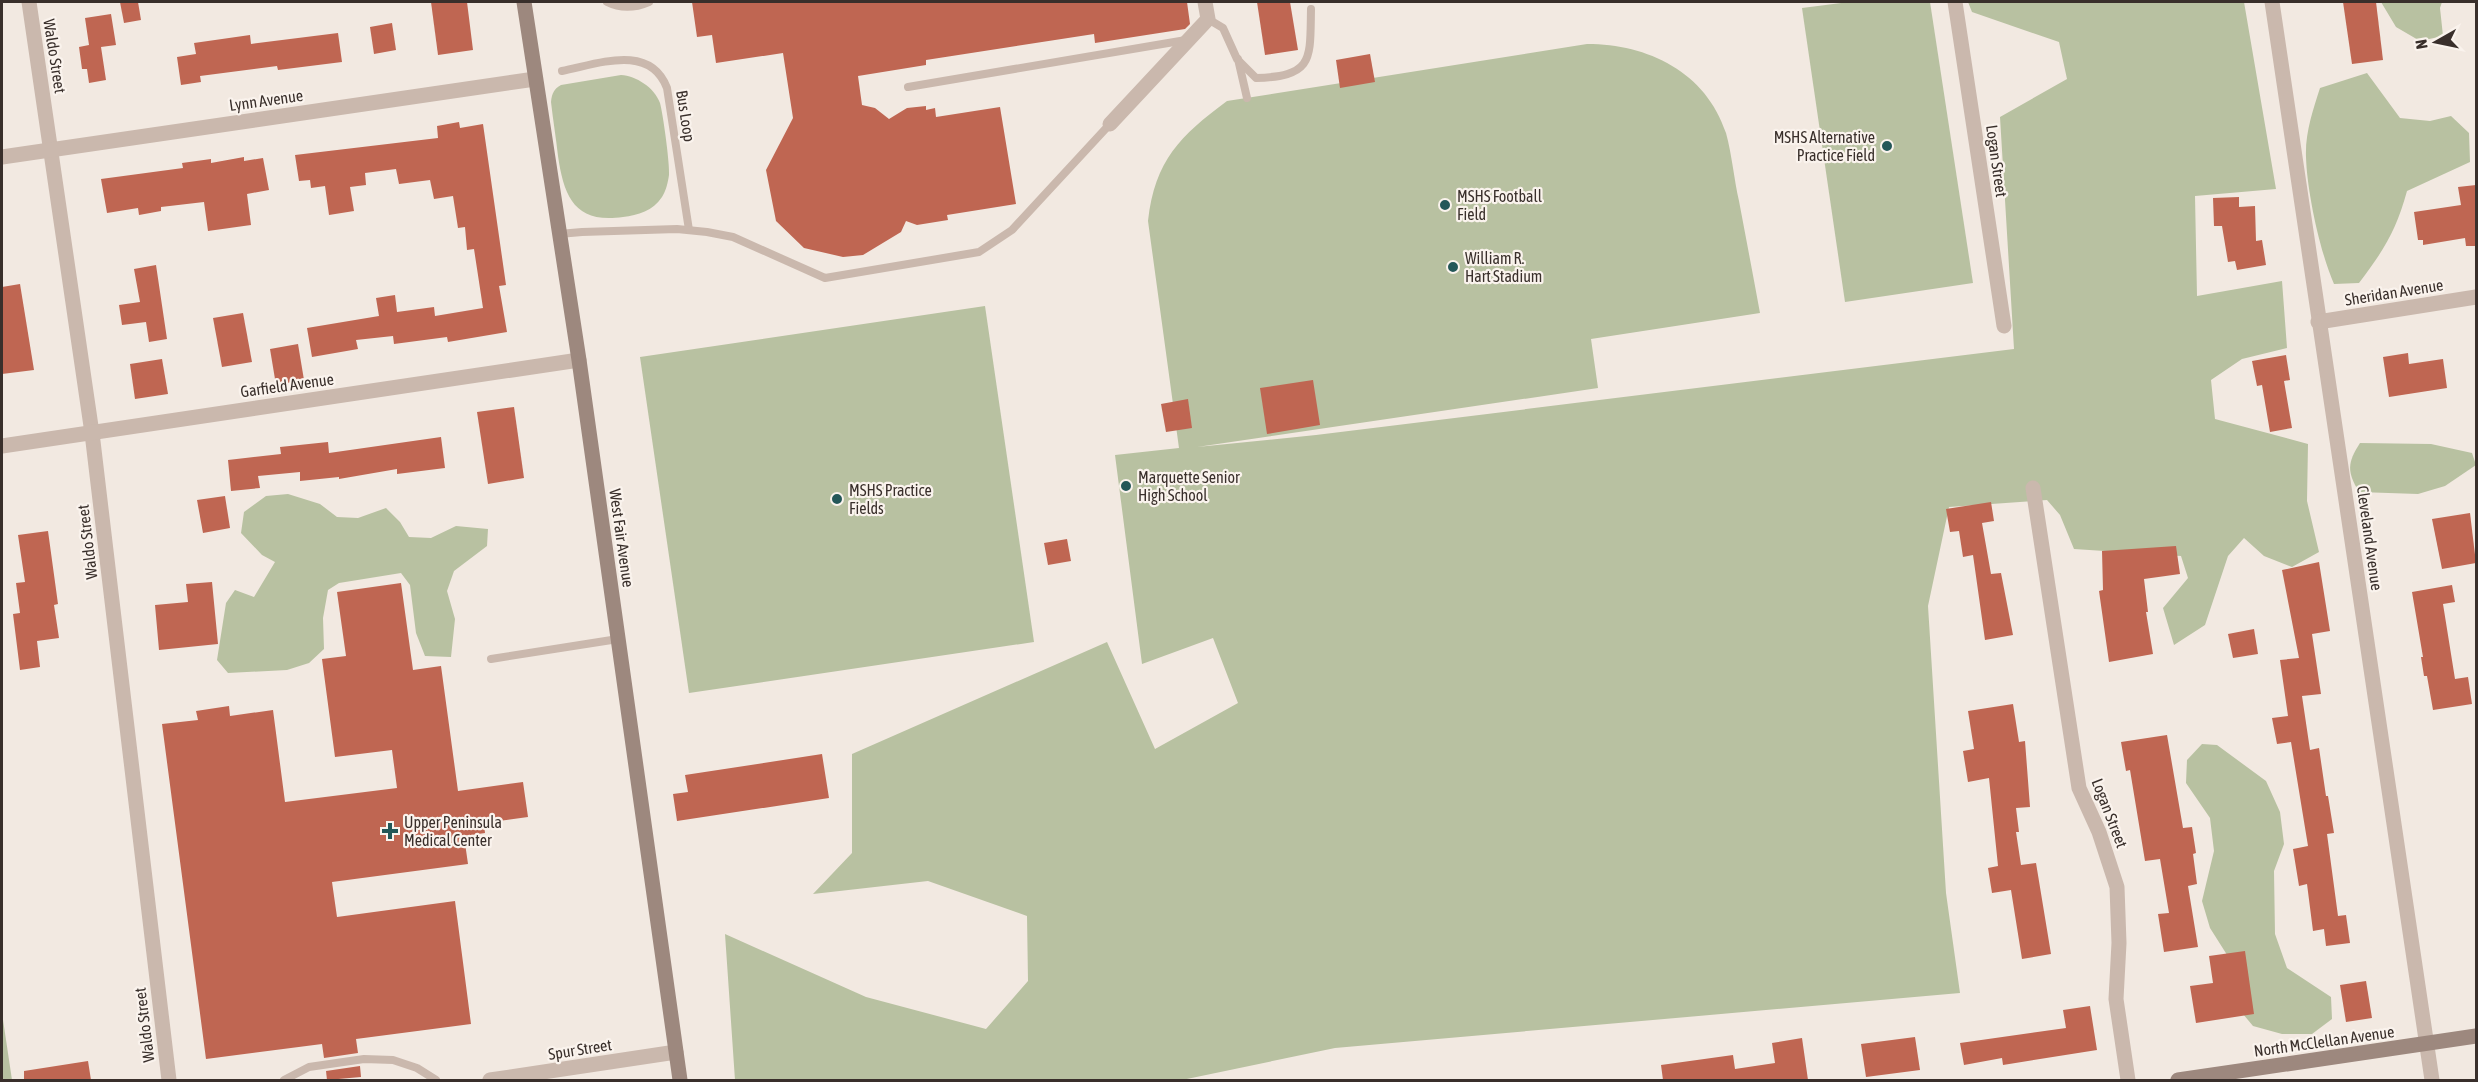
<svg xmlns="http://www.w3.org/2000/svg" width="2478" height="1082" font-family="'Asap Condensed',sans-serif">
<rect width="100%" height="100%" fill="#f2e9e1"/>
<g fill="#b8c1a1">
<path d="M1849 2H1930L1973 283 1845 302 1802 8Z"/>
<path d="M1968 2H2244L2276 189 2195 196 2197 296 2282 281 2287 348 2242 359 2211 380 2215 419 2308 444 2307 501 2319 552 2292 567 2264 556 2244 538 2228 556 2205 625 2174 645 2163 608 2188 578 2181 556 2074 549 2060 515 2047 500 1949 507 1928 606 1946 893 1960 993 1335 1048 1182 1080H735L725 934 866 997 986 1029 1028 981 1027 916 928 881 813 894 852 853V754L1107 642 1155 749 1238 703 1213 638 1142 664 1115 455 1179 448 1148 221C1155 160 1180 136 1227 101L1587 44C1648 44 1706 72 1726 133 1732 155 1734 179 1739 201 1746 238 1753 275 1760 313L1591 339 1598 388 1197 447 1316 435 2014 349 2000 117 2067 79 2059 42 1972 12Z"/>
<path d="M2381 2H2442L2440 8 2443 36 2420 41 2396 27Z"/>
<path d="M2367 73 2400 118 2430 121 2451 116 2469 133 2470 162 2407 191C2396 231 2384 250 2359 283L2334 284C2320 252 2307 192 2306 157 2305 133 2313 110 2320 88Z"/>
<path d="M621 75C636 76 654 87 660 103 663 114 670 164 669 175 668 182 666 191 662 197 653 211 638 215 623 217 575 224 564 197 558 156 556 138 553 120 551 102 552 93 554 89 561 85Z"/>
<path d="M985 306 1034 642 689 693 640 357Z"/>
<path d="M2360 443 2431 444 2472 453 2476 465 2445 486 2418 494 2359 492C2347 472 2347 463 2360 443Z"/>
<path d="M288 494 320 504 337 517 358 518 386 508 400 522 409 537 431 538 456 526 488 529 487 546 454 571 447 591 455 619 451 657 425 656 416 633 410 585 401 573 339 583 328 590 323 618 324 649 309 663 287 670 228 673 217 660 226 603 235 590 254 597 275 562 262 555 241 533 244 512 266 496Z"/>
<path d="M2202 744 2217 745 2266 781 2280 812 2284 844 2274 871 2275 934 2287 968 2331 997 2332 1019 2312 1034H2282L2253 1026 2243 1014 2229 958 2210 928 2202 901 2214 851 2210 818 2186 783 2187 760Z"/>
<path d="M2 1013 12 1080H2Z"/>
</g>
<g fill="#bf6652">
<path d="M120 2H138L141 20 124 23Z"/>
<path d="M431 2H467L473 50 438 55Z"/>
<path d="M692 2H1187L1190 24 1185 29 1095 43 1094 34 926 60V65L858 76 862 105 875 108 889 119 907 108 926 106V110L935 108 936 117 1000 107 1016 204 947 215 948 220 917 225 906 221 901 232 863 255 843 257 804 248 776 221 766 170 793 118 783 53 716 63 712 35 697 37Z"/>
<path d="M1257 2H1290L1298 50 1265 55Z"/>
<path d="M2343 2H2376L2383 60 2352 64Z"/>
<path d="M111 14 116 45 101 47 106 80 89 83 87 69H82L79 47 89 45 85 18Z"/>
<path d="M392 23 396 50 374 54 370 27Z"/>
<path d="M338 33 342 62 278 70 277 66 200 76 201 82 181 85 177 57 196 54 194 43 250 35 251 44Z"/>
<path d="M1370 54 1375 82 1340 88 1336 60Z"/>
<path d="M459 122 460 128 483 124 506 285 499 286 507 332 448 342 447 337 394 344 393 336 356 340 358 349 312 357 307 328 379 316 376 298 395 295 397 312 434 307 435 316 483 308 474 249 467 250 465 227 458 228 453 196 434 199 430 180 399 184 396 169 365 173 366 185 350 187 354 211 329 215 325 186 311 188 310 180 299 181 295 155 438 138 437 126Z"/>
<path d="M244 157V161L263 158 269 190 247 194 251 225 208 231 204 202 161 207V211L139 215 138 208 107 213 101 179 183 168 182 163 211 159V163Z"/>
<path d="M2476 185V246H2466L2465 238 2423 245V240H2418L2414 212 2461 205 2458 187Z"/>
<path d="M2239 197V207L2255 206 2256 241 2262 240 2266 265 2237 270 2235 261 2228 262 2222 226H2214L2213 198Z"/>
<path d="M156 265 167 339 149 342 146 322 122 325 119 305 140 302 134 269Z"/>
<path d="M20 284 34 370 2 374V287Z"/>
<path d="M243 313 252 362 222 367 213 318Z"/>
<path d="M298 344 304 380 276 385 270 349Z"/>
<path d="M2408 353 2409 364 2443 359 2447 388 2389 397 2383 357Z"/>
<path d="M2286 355 2290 380 2284 381 2292 428 2270 432 2262 385 2257 386 2252 361Z"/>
<path d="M162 359 168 394 135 399 130 364Z"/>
<path d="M1313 380 1320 425 1267 434 1260 388Z"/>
<path d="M1188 399 1192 428 1166 432 1161 404Z"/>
<path d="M514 407 524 478 488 484 477 412Z"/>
<path d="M441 437 445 468 397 474V469L339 479V477L300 481V472L258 476 260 488 231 491 228 460 281 454 280 447 328 442 329 453Z"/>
<path d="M225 496 230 528 203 533 197 500Z"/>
<path d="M1991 502 1994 521 1982 523 1991 574 2001 573 2013 635 1985 640 1973 555 1963 557 1959 531 1950 532 1946 509Z"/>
<path d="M2470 513 2476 563 2442 569 2432 519Z"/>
<path d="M48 531 58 604 54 605 59 638 37 641 40 667 20 670 13 614 20 613 16 583 25 582 18 535Z"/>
<path d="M1067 539 1071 561 1048 565 1044 543Z"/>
<path d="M2176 546 2180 574 2144 579 2148 612H2146L2153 654 2109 662 2099 591 2103 590 2102 551Z"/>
<path d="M2319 562 2330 631 2312 634 2321 694 2302 696 2310 750 2319 748 2326 796H2328L2334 833 2327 834 2338 916 2346 915 2350 943 2326 946 2324 929 2313 931 2307 884 2299 886 2293 849 2308 846 2291 742 2277 744 2272 718 2288 716 2280 660 2299 658 2282 570Z"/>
<path d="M212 582 218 644 159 650 155 605 188 602 186 584Z"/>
<path d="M401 583 413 670 441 666 458 791 523 782 528 817 484 823 485 833 464 836 468 864 332 882 337 917 455 901 471 1024 356 1039 358 1053 324 1058 322 1044 206 1059 162 724 198 720 196 711 229 706 230 716 273 710 285 802 397 788 392 750 335 757 322 659 346 656 337 592Z"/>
<path d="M2452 585 2455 602 2443 604 2455 679 2468 677 2472 704 2433 710 2427 676H2424L2421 657H2423L2412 592Z"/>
<path d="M2254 629 2258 654 2233 658 2228 634Z"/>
<path d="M2013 704 2019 742 2025 741 2030 807 2016 808 2019 832H2016L2021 865 2036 863 2051 954 2022 959 2011 890 1992 893 1988 868 1998 866 1989 778 1968 782 1963 751 1974 749 1968 711Z"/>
<path d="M2167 735 2183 828 2192 827 2196 853 2193 854 2197 884 2188 886 2198 947 2164 952 2158 914 2169 913 2160 859 2145 861 2130 770 2126 771 2121 742Z"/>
<path d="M822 754 829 798 677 821 673 794 688 792 685 775Z"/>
<path d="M2245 951 2254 1014 2196 1023 2190 986 2213 983 2209 956Z"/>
<path d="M2366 981 2372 1018 2346 1022 2340 985Z"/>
<path d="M2090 1006 2097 1050 2003 1065 2002 1058 1964 1065 1960 1043 2066 1028 2063 1010Z"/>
<path d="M1915 1037 1920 1070 1866 1077 1861 1044Z"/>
<path d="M1802 1038 1808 1080H1663L1661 1065 1733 1055 1735 1069 1775 1063 1772 1043Z"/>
<path d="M88 1061 91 1080H24V1071Z"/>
<path d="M360 1066 361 1077 327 1080 326 1071Z"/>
</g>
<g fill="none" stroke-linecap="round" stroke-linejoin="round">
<g stroke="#cab8ad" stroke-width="8">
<path d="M607 2C621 9 635 8 649 2"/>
<path d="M1208 19 1223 28 1237 59 1256 78C1314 76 1310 60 1311 9"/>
<path d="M1238 59 1247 98"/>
<path d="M562 71C598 64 650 43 667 88L689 230"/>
<path d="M908 87 1186 40"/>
<path d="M559 234 582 232 677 229 707 232 733 237 825 278 979 252 1012 230 1110 124"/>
<path d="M491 659 618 639"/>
<path d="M284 1080 309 1067 364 1059 393 1060 417 1068 436 1080"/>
</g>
<g stroke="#cab8ad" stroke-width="15">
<path d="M29 2 92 433 169 1080"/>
<path d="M1955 2 2004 326"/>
<path d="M2272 2 2432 1080"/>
<path d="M1110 124 1208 19 1205 2"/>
<path d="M2 157 535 79"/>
<path d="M2318 322 2476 297"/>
<path d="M2 446 579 360"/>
<path d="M2033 488 2079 788 2099 832 2117 887 2119 943 2116 999 2128 1080"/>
<path d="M490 1080 676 1052"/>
</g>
<g stroke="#9d887e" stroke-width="15">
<path d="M524 2 579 360 680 1080"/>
<path d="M2178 1080 2476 1036"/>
</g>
</g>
<g fill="#235758" stroke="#faf3ed" stroke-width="2">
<circle cx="1887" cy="146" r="6"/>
<circle cx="1445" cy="205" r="6"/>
<circle cx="1453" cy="267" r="6"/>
<circle cx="1126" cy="486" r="6"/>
<circle cx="837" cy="499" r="6"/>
<path d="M387 822h6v6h6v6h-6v6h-6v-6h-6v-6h6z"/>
</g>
<g text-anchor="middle" stroke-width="4.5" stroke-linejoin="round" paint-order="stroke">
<g font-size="16" fill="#392f2b" stroke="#faf3ed">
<text transform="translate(55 56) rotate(81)" y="6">Waldo Street</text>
<text transform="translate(266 100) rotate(-8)" y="6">Lynn Avenue</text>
<text transform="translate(686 116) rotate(81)" y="6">Bus Loop</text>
<text transform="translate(1997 161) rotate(82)" y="6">Logan Street</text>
<text transform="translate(2394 292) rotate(-9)" y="6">Sheridan Avenue</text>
<text transform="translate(287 385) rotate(-8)" y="6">Garfield Avenue</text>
<text transform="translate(622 538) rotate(82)" y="6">West Fair Avenue</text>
<text transform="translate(2370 538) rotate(82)" y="6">Cleveland Avenue</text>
<text transform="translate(87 542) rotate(-97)" y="6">Waldo Street</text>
<text transform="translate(2110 813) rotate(69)" y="6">Logan Street</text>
<text transform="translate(144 1025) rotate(-97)" y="6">Waldo Street</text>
<text transform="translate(2324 1041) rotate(-8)" y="6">North McClellan Avenue</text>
<text transform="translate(580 1049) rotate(-9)" y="6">Spur Street</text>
</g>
<g font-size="16" fill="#392f2b" stroke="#faf3ed" text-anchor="start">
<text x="1875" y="143" text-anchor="end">MSHS Alternative<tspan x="1875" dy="18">Practice Field</tspan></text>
<text x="1457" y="202">MSHS Football<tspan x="1457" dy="18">Field</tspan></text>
<text x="1465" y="264">William R.<tspan x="1465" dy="18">Hart Stadium</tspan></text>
<text x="1138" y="483">Marquette Senior<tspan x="1138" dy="18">High School</tspan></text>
<text x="849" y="496">MSHS Practice<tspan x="849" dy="18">Fields</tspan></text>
<text x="404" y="828">Upper Peninsula<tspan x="404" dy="18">Medical Center</tspan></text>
</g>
</g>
<rect width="2478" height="1082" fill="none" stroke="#392f2b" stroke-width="6"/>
<g transform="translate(2436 42) rotate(261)" stroke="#faf3ed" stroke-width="4.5" paint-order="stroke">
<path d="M0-4.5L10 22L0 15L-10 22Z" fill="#392f2b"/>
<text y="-9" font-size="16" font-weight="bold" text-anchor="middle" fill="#392f2b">N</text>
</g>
</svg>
